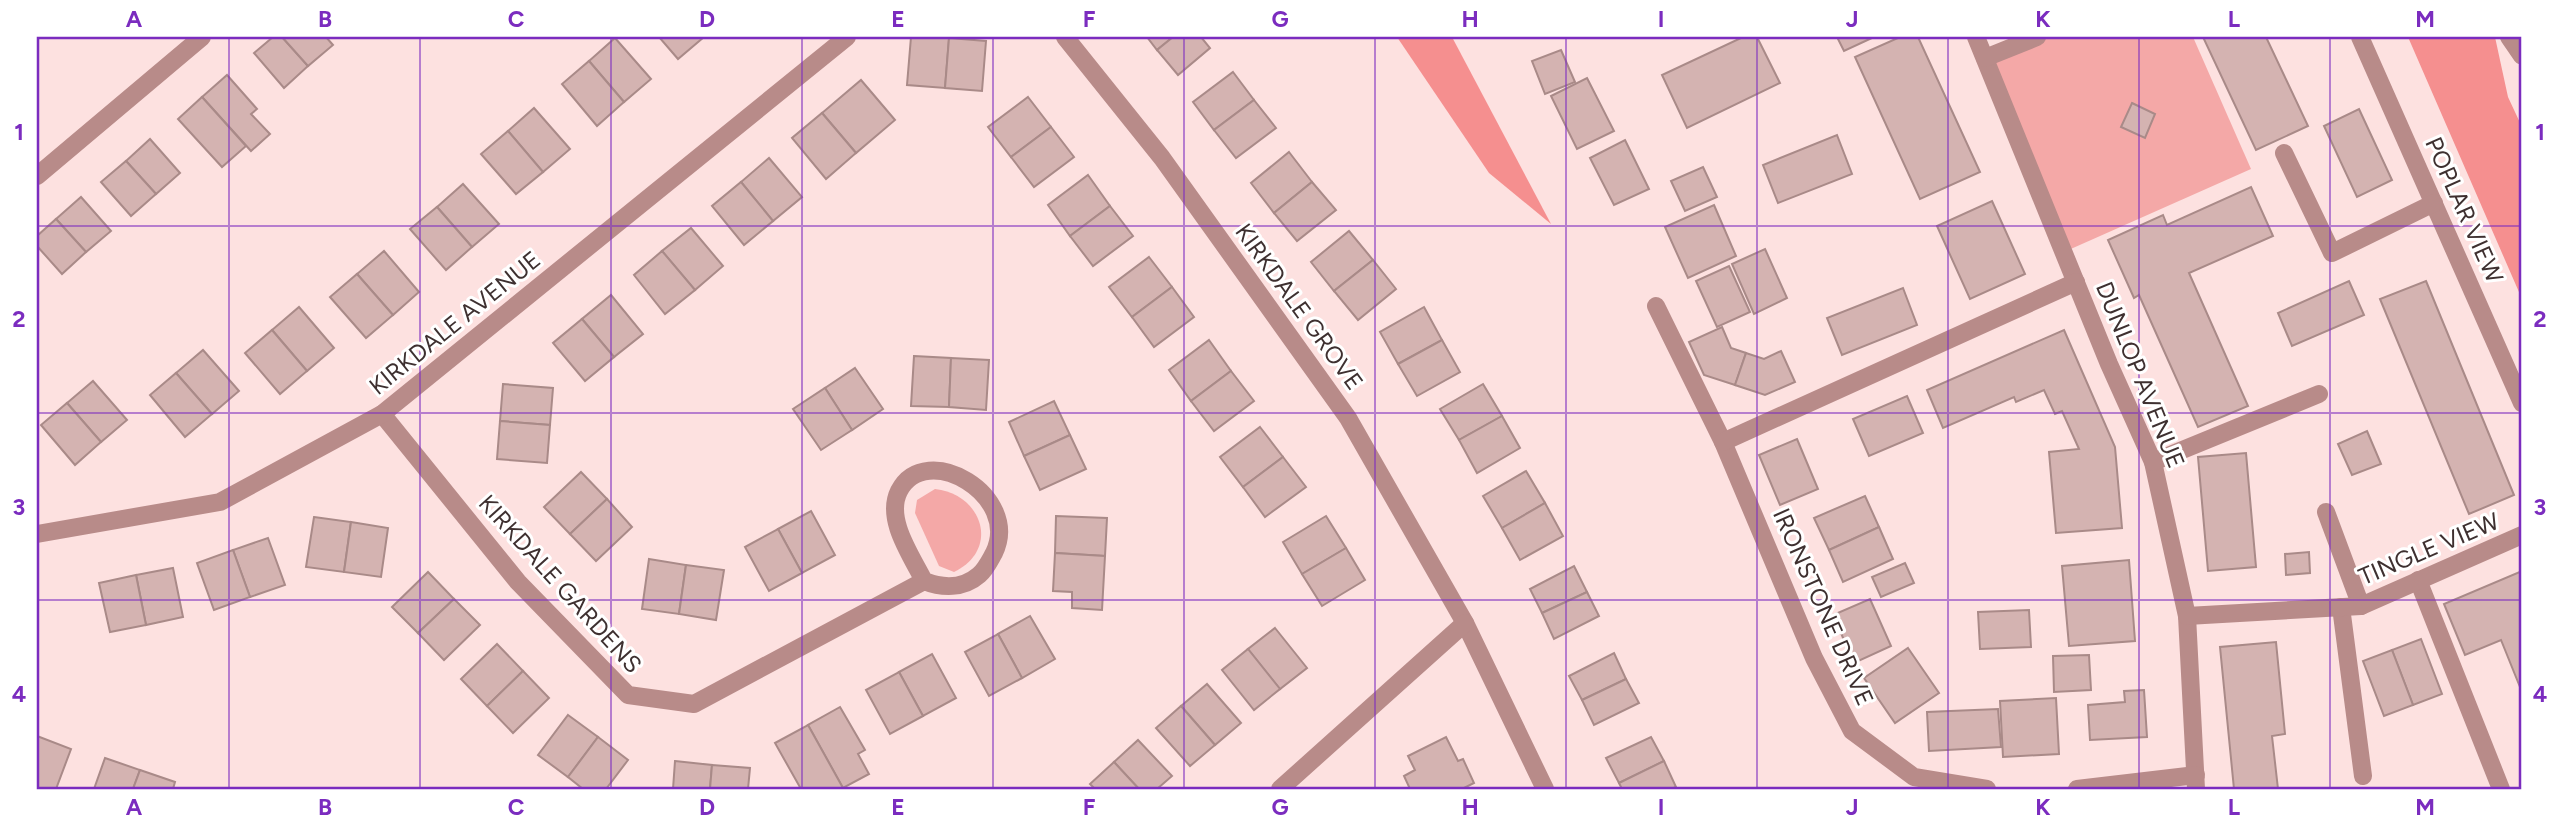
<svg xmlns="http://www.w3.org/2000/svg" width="2559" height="826" font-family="Figtree,sans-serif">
<rect width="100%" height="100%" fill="#fde1e0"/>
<g fill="#f4a8a7">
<path d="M2037 37H2193L2251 169 2064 252 1985 58Z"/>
<path d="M935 489C982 494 1001 549 954 572L939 566 915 513 917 500Z"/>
</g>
<g fill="#f58f8f">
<path d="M1397 37H1452L1551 224 1489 173Z"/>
<path d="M2408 37H2495L2508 97 2522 127V299Z"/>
</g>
<g fill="#d4b3b1" stroke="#a98a88" stroke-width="2">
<path d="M273 37H282L308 66 284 88 254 53Z"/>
<path d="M282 37H326L333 45 308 66Z"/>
<path d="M659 37H704L678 59Z"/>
<path d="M911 37 949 38 945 88 907 85Z"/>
<path d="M1147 37H1173L1157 50Z"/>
<path d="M1173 37H1201L1210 48 1178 75 1157 50Z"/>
<path d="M1743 37H1757L1780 83 1687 128 1662 75Z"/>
<path d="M1837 37H1874L1844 51Z"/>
<path d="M1900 37H1918L1980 172 1920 199 1855 57Z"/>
<path d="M2203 37H2266L2308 126 2256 150Z"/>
<path d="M615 38 651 79 624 102 589 61Z"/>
<path d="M949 38 986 41 982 91 945 88Z"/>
<path d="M1561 50 1575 82 1545 94 1532 61Z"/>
<path d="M589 61 624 102 597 126 562 84Z"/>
<path d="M1233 72 1254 100 1214 130 1193 102Z"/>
<path d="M227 75 257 109 251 114 270 134 251 151 202 97Z"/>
<path d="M1587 78 1614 131 1577 149 1551 96Z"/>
<path d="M861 80 895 120 856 153 822 113Z"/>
<path d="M202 97 246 146 222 167 178 119Z"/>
<path d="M1028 97 1051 127 1011 157 988 127Z"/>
<path d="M1254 100 1276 128 1236 158 1214 130Z"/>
<path d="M2132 103 2155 114 2145 138 2121 127Z"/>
<path d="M534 108 570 149 543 172 508 131Z"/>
<path d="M2359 109 2392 180 2357 197 2324 126Z"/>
<path d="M822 113 856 153 826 179 792 138Z"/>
<path d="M1051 127 1074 157 1034 187 1011 157Z"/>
<path d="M508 131 543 172 516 194 481 154Z"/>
<path d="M1837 135 1852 174 1778 203 1763 165Z"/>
<path d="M150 139 180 173 156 194 126 161Z"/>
<path d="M1625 140 1649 189 1614 205 1590 158Z"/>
<path d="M1289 152 1312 182 1274 213 1251 183Z"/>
<path d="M769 158 802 197 773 221 741 182Z"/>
<path d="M126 161 156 194 131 216 101 182Z"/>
<path d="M1703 167 1717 197 1685 211 1671 181Z"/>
<path d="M1088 175 1110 206 1070 236 1048 205Z"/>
<path d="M741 182 773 221 744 245 712 206Z"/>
<path d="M1312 182 1336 210 1297 241 1274 213Z"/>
<path d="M463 184 499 224 472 247 437 207Z"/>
<path d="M2251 187 2273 236 2189 273 2248 406 2198 427 2139 295 2134 298 2108 240 2163 215 2167 225Z"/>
<path d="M81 197 111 231 86 252 56 219Z"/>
<path d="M1992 201 2025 274 1970 299 1937 226Z"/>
<path d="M1714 205 1736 256 1688 278 1665 227Z"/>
<path d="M1110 206 1133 236 1093 266 1070 236Z"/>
<path d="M437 207 472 247 446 270 410 229Z"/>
<path d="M56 219 86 252 62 274 37 246V236Z"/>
<path d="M691 228 723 266 695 290 662 251Z"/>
<path d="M1349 231 1373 260 1334 291 1311 262Z"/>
<path d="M1765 249 1787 298 1754 314 1732 264Z"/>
<path d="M384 251 419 292 393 315 357 274Z"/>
<path d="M662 251 695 290 665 314 634 275Z"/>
<path d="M1149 257 1172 287 1132 317 1109 287Z"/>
<path d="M1373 260 1396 289 1358 320 1334 291Z"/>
<path d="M1729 266 1750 312 1717 327 1696 281Z"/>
<path d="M357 274 393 315 366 338 330 297Z"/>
<path d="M2349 281 2364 315 2292 346 2278 313Z"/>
<path d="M2426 281 2514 495 2469 514 2380 299Z"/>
<path d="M1172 287 1194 317 1154 347 1132 317Z"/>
<path d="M1903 288 1917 325 1842 355 1827 318Z"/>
<path d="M611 295 643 334 614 357 582 319Z"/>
<path d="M299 307 334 348 307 371 272 330Z"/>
<path d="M1424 307 1442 340 1398 364 1380 332Z"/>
<path d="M582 319 614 357 585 381 553 343Z"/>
<path d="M1722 327 1731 348 1746 353 1735 385 1704 375 1689 342Z"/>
<path d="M272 330 307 371 280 394 245 353Z"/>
<path d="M2064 330 2115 447 2122 528 2056 533 2049 452 2079 449 2062 411 2055 414 2044 390 2016 402 2014 397 1943 428 1927 390Z"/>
<path d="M1209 340 1231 371 1191 401 1169 370Z"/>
<path d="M1442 340 1460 372 1417 396 1398 364Z"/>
<path d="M203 350 239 391 212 414 176 373Z"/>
<path d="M1781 351 1795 382 1765 395 1735 385 1746 353 1764 359Z"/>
<path d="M914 356 951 358 949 407 911 406Z"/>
<path d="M951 358 989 360 986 410 949 407Z"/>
<path d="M855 368 883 409 852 430 825 388Z"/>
<path d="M1231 371 1254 401 1214 431 1191 401Z"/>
<path d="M176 373 212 414 185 437 150 395Z"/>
<path d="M93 381 127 420 101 442 67 403Z"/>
<path d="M503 384 553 388 550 425 500 421Z"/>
<path d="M1483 384 1502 416 1459 440 1440 409Z"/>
<path d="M825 388 852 430 821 450 793 409Z"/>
<path d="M1907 396 1923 433 1869 456 1853 419Z"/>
<path d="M1054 401 1070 435 1024 456 1009 422Z"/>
<path d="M67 403 101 442 75 465 41 425Z"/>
<path d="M1502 416 1520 448 1477 473 1459 440Z"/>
<path d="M500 421 550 425 547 463 497 459Z"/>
<path d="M1260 427 1283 457 1243 487 1220 457Z"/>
<path d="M2367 431 2381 464 2352 475 2338 444Z"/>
<path d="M1070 435 1086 469 1040 490 1024 456Z"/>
<path d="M1797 439 1818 489 1780 505 1759 455Z"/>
<path d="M2246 453 2256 567 2208 571 2198 457Z"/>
<path d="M1283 457 1306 487 1265 517 1243 487Z"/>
<path d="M1526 471 1545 503 1502 528 1483 496Z"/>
<path d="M581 472 607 499 570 534 544 507Z"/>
<path d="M1865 496 1879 527 1829 550 1814 518Z"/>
<path d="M607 499 632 527 596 561 570 534Z"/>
<path d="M1545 503 1563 536 1520 560 1502 528Z"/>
<path d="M811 511 835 555 802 573 778 529Z"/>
<path d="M1056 516 1107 518 1105 556 1055 553Z"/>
<path d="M1326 516 1346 548 1302 574 1283 542Z"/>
<path d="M314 517 351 522 344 572 306 567Z"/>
<path d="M351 522 388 528 381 577 344 572Z"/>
<path d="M1879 527 1893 559 1843 582 1829 550Z"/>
<path d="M778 529 802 573 769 591 745 547Z"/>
<path d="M268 538 285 585 250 597 233 550Z"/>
<path d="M1346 548 1365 580 1322 606 1302 574Z"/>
<path d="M233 550 250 597 214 610 197 563Z"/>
<path d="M2309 552 2310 573 2286 575 2285 554Z"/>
<path d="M1055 553 1105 556 1102 610 1072 608V592L1053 591Z"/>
<path d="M649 559 686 565 679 614 642 609Z"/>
<path d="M2129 560 2135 641 2069 646 2062 566Z"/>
<path d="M1905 563 1914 583 1881 597 1872 577Z"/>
<path d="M686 565 724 570 716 620 679 614Z"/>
<path d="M1574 566 1587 592 1542 613 1530 589Z"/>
<path d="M173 568 183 617 146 625 136 575Z"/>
<path d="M2522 571V692L2501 640 2465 655 2444 604Z"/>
<path d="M428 572 454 599 418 633 392 607Z"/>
<path d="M136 575 146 625 110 632 99 583Z"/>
<path d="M1587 592 1599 616 1554 639 1542 613Z"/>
<path d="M454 599 480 625 444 660 418 633Z"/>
<path d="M1870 599 1891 646 1854 663 1833 615Z"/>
<path d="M2029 610 2031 647 1980 649 1978 612Z"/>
<path d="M1030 616 1055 659 1022 678 998 634Z"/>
<path d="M1275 628 1307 668 1280 689 1248 649Z"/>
<path d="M998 634 1022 678 989 696 965 652Z"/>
<path d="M2421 639 2442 694 2413 705 2392 650Z"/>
<path d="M2276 642 2285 734 2272 736 2278 789H2234L2220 647Z"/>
<path d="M497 644 523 671 487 706 461 679Z"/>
<path d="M1908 648 1939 693 1895 723 1864 678Z"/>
<path d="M1248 649 1280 689 1254 710 1222 670Z"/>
<path d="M2392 650 2413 705 2384 716 2363 661Z"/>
<path d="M1614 653 1626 679 1582 700 1569 676Z"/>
<path d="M932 654 956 698 923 716 899 672Z"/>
<path d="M2089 655 2091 690 2054 692 2053 656Z"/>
<path d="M523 671 549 698 513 733 487 706Z"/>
<path d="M899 672 923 716 890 734 866 690Z"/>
<path d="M1626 679 1639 703 1594 725 1582 700Z"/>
<path d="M1207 684 1241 723 1215 745 1181 706Z"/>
<path d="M2144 690 2147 737 2090 740 2088 705 2125 702 2124 691Z"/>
<path d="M2056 698 2059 754 2003 757 2000 701Z"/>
<path d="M1181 706 1215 745 1190 766 1156 728Z"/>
<path d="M840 707 865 750 858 754 869 774 843 788 808 725Z"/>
<path d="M1998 709 2001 747 1929 751 1927 712Z"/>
<path d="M568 715 598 737 568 777 538 755Z"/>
<path d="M808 725 843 788 842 789H801L775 743Z"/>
<path d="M37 736 71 749 56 789 37 788Z"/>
<path d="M598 737 628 760 606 789H583L568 777Z"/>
<path d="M1446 737 1458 761 1463 759 1474 783 1462 789H1410L1404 776 1415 770 1408 756Z"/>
<path d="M1651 737 1664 761 1619 783 1606 758Z"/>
<path d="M1138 740 1172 776 1157 789H1139L1114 762Z"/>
<path d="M105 758 140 770 133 789H94Z"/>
<path d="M675 761 712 765 710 789H673Z"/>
<path d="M1664 761 1676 787 1671 789H1622L1619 783Z"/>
<path d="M1114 762 1139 789H1095L1090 784Z"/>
<path d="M712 765 750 768 748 789H710Z"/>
<path d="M140 770 175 782 173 789H133Z"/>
</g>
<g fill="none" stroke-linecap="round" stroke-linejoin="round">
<g stroke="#b88b89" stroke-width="18">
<path d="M1065 37 1162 158 1348 418 1465 623 1545 789"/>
<path d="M1976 37 2109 364 2153 462 2187 616 2196 789"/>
<path d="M2360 37 2522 403"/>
<path d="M2509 37 2522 56"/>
<path d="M1985 58 2037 37"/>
<path d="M2284 153 2332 253 2434 203"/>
<path d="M37 176 202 37"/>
<path d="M1656 306 1723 442 1814 658 1852 731 1914 777 1987 789"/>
<path d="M382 414 518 582 628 695 694 704 924 581C942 588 963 589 979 575 986 569 990 560 994 553 1022 496 926 439 899 491 885 519 911 555 924 581"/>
<path d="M1723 442 2076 282"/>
<path d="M2153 462 2319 394"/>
<path d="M2326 512 2361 606"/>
<path d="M37 534 220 502 382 414 847 37"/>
<path d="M2418 580 2501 789"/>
<path d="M2341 607 2363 776"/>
<path d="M2187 616 2361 606 2522 535"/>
<path d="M1280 789 1465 623"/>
<path d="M2077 789 2196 775"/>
</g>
</g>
<path fill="none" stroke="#7b2cbf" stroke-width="2" stroke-opacity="0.55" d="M229 37V789M420 37V789M611 37V789M802 37V789M993 37V789M1184 37V789M1375 37V789M1566 37V789M1757 37V789M1948 37V789M2139 37V789M2330 37V789M37 226H2522M37 413H2522M37 600H2522"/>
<g text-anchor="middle" stroke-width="6" stroke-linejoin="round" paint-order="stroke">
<g font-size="24" fill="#3e3030" stroke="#fff">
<text transform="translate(2464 210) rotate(66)" y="8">POPLAR VIEW</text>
<text transform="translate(1299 307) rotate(54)" y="8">KIRKDALE GROVE</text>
<text transform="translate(455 323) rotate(-39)" y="8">KIRKDALE AVENUE</text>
<text transform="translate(2140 375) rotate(68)" y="8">DUNLOP AVENUE</text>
<text transform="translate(2429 549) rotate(-23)" y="8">TINGLE VIEW</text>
<text transform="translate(560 584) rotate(48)" y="8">KIRKDALE GARDENS</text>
<text transform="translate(1823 607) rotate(66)" y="8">IRONSTONE DRIVE</text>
</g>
</g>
<rect width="2559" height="826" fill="none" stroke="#ffffff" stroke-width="77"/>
<rect x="38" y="38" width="2482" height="750" fill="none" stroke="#7b2cbf" stroke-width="2.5"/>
<g font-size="23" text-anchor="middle" font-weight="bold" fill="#7b2cbf">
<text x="134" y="27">A</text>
<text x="325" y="27">B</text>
<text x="516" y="27">C</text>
<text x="707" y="27">D</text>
<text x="898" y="27">E</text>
<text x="1089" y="27">F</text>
<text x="1280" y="27">G</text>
<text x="1470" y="27">H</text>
<text x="1661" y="27">I</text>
<text x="1852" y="27">J</text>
<text x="2043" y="27">K</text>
<text x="2234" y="27">L</text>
<text x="2425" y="27">M</text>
<text x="19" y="140">1</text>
<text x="2540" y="140">1</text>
<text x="19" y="327">2</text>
<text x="2540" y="327">2</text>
<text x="19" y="515">3</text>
<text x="2540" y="515">3</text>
<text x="19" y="702">4</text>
<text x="2540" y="702">4</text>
<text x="134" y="815">A</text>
<text x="325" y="815">B</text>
<text x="516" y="815">C</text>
<text x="707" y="815">D</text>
<text x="898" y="815">E</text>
<text x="1089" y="815">F</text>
<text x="1280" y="815">G</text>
<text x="1470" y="815">H</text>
<text x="1661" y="815">I</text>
<text x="1852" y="815">J</text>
<text x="2043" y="815">K</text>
<text x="2234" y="815">L</text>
<text x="2425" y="815">M</text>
</g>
</svg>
